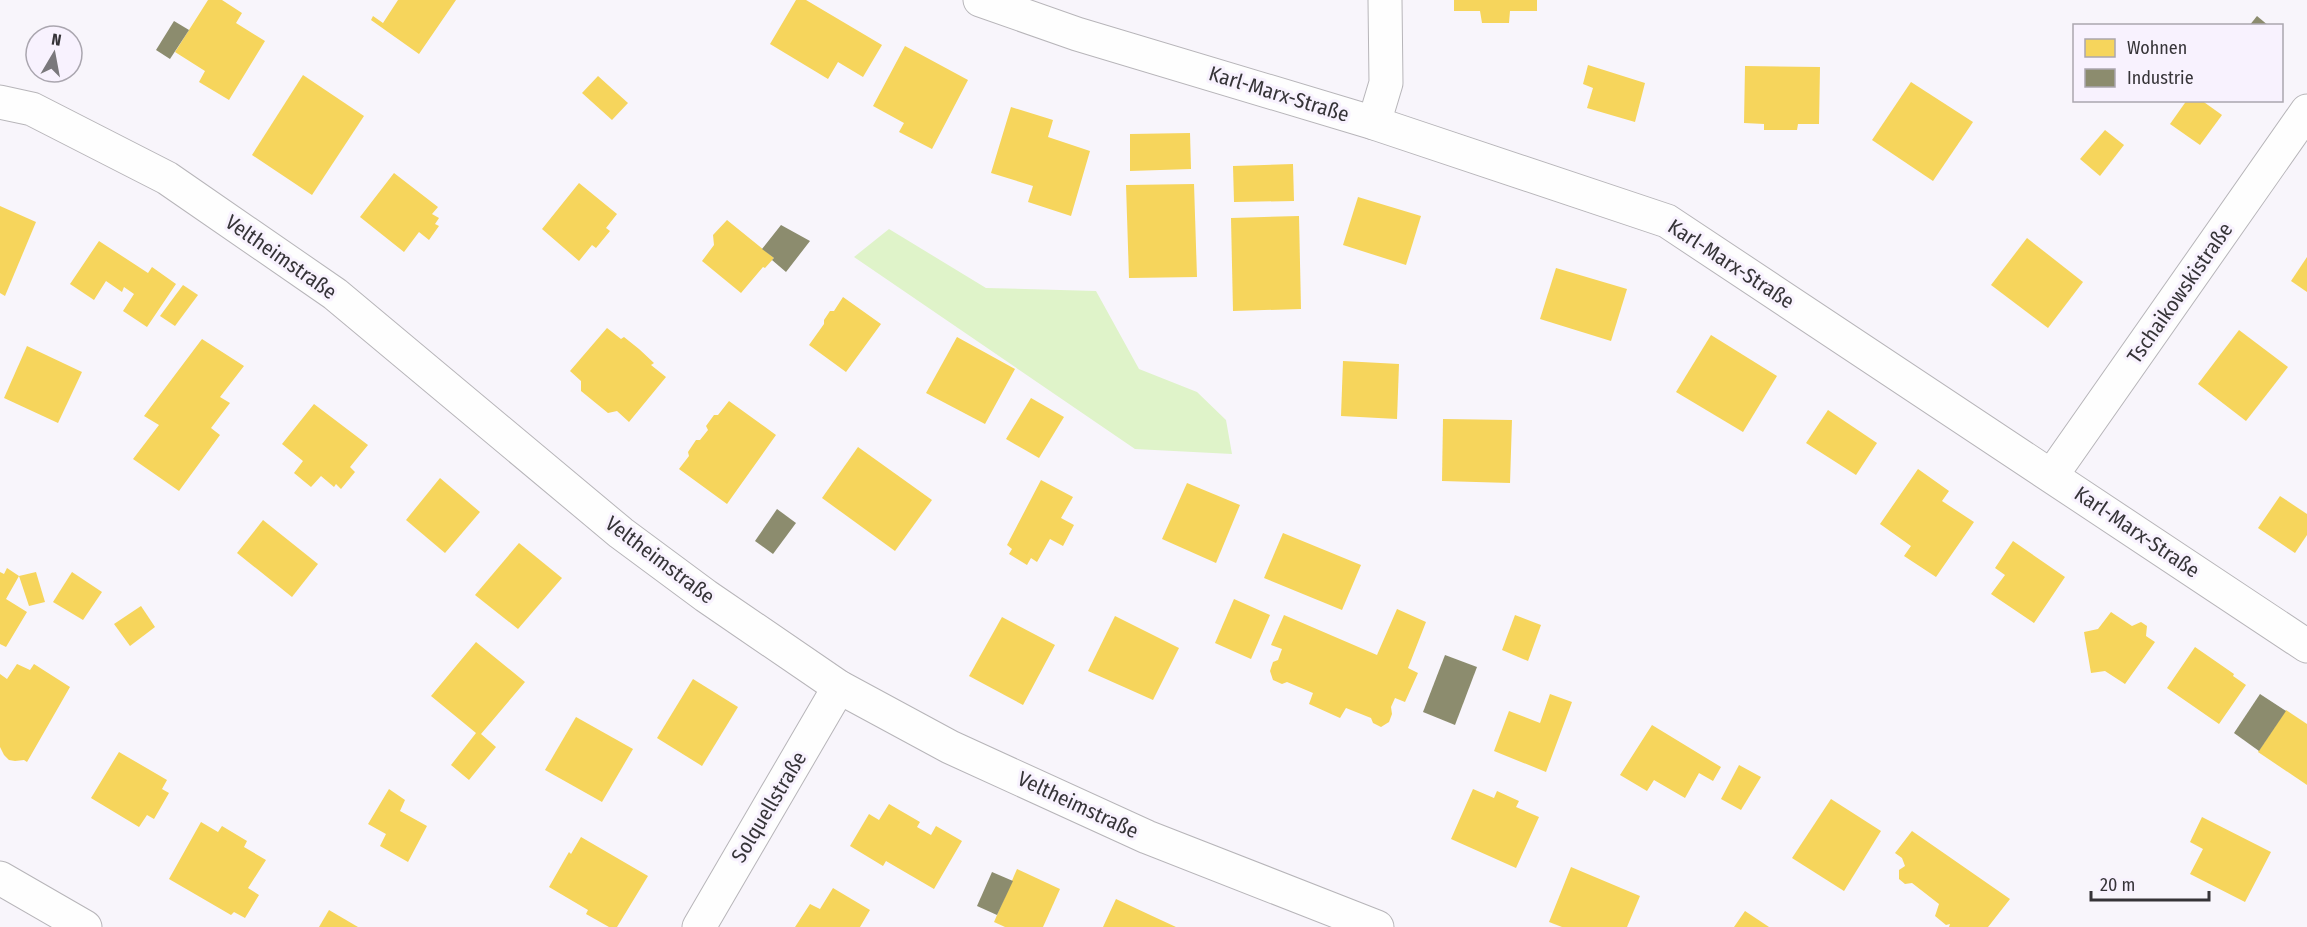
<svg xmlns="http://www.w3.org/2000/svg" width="2307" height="927" font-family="'Fira Sans Condensed',sans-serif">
<rect width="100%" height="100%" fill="#f8f5fb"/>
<path fill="#dff3c9" d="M889 229 986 288 1096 291 1139 369 1197 392 1226 420 1232 454 1135 449 854 257Z"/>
<g fill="#f6d55c">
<path d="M208 0H222L242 13 236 23 265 41 229 100 199 82 205 71 175 52Z"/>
<path d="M398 0H456L419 54 371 20 373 16 383 23Z"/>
<path d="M796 0H806L882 45 863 77 838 62 828 79 770 44Z"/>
<path d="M1454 0H1537V11H1510L1509 23H1482L1480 11H1454Z"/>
<path d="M905 46 968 80 932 149 899 132 904 123 873 106Z"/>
<path d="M1588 65 1645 83 1635 122 1587 108 1593 88 1583 84Z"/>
<path d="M1745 66 1820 67 1819 124H1798L1797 130H1764V124L1744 123Z"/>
<path d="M303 75 364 116 312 195 252 155Z"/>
<path d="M598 76 628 103 612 120 582 93Z"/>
<path d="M1911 82 1973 122 1933 181 1872 140Z"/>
<path d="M2187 100H2201L2222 115 2200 145 2170 124Z"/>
<path d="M1011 107 1053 120 1048 137 1090 151 1071 216 1028 202 1033 186 991 173Z"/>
<path d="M2105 130 2124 145 2100 176 2080 159Z"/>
<path d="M1190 133 1191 169 1130 171V134Z"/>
<path d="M1293 164 1294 201 1234 202 1233 166Z"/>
<path d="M394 173 438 207 432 214 439 218 435 224 439 226 429 240 419 232 404 252 360 217Z"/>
<path d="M579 183 617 214 606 228 610 231 596 248 592 245 579 261 542 229Z"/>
<path d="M1194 184 1197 277 1129 278 1126 185Z"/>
<path d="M1358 197 1421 216 1406 265 1343 245Z"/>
<path d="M0 206 36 222 5 296 0 293Z"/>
<path d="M1299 216 1301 309 1233 311 1231 218Z"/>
<path d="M727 220 774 258 765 268 763 267 741 293 702 261 714 245 713 235Z"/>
<path d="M2027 238 2083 282 2048 328 1991 285Z"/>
<path d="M99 241 148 273 152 267 176 284 147 327 123 311 134 294 124 287 122 292 106 281 94 300 70 284Z"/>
<path d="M2307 257V292L2291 281Z"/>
<path d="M1556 268 1627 289 1611 341 1540 319Z"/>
<path d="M183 285 198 295 175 326 160 316Z"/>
<path d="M843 297 881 324 846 372 809 345 824 324V320L830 311H834Z"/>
<path d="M607 328 621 339 624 337 639 349 654 363 651 365 666 377 629 422 617 411 608 413 581 391V381L570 371Z"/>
<path d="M2239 330 2288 367 2246 421 2198 384Z"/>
<path d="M1711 335 1777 376 1743 432 1676 392Z"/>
<path d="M957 337 1015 369 985 424 926 393Z"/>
<path d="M202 339 244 366 220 397 230 403 211 428 220 435 179 491 133 459 159 425 144 416Z"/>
<path d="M27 346 82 372 58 423 4 398Z"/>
<path d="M1343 361 1399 364 1397 419 1341 416Z"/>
<path d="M1031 398 1064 417 1039 458 1006 439Z"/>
<path d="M729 401 776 435 727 504 679 469 689 456 688 452 696 440H700L708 430 706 426 714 415H718Z"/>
<path d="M314 404 368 445 350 467 355 472 341 489 336 484 334 487 321 476 311 487 294 473 303 461 282 444Z"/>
<path d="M1828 410 1877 443 1856 475 1806 443Z"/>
<path d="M1443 419 1512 420 1510 483 1442 481Z"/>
<path d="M858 447 932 500 895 551 822 498Z"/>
<path d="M1918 469 1949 491 1942 501 1974 522 1936 577 1904 556 1911 546 1880 524Z"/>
<path d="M440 478 480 512 445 553 406 520Z"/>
<path d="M1041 480 1073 497 1061 518 1074 525 1063 546 1050 539 1037 562 1031 558 1027 565 1009 554 1012 549 1007 545Z"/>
<path d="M1187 483 1240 505 1216 563 1162 539Z"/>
<path d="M2280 496 2307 514V535L2295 553 2258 528Z"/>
<path d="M263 520 318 564 292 597 237 553Z"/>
<path d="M1283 533 1361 565 1342 610 1264 578Z"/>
<path d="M2013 541 2065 577 2034 623 1991 594 2005 575 1995 568Z"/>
<path d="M519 543 562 578 518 629 475 595Z"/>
<path d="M7 568 19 576 6 599 27 612 6 647 0 644V572L4 574Z"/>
<path d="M36 572 45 602 29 606 19 576Z"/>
<path d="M72 572 102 592 83 620 53 602Z"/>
<path d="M1234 599 1270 615 1251 659 1215 643Z"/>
<path d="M141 606 155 627 130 646 114 624Z"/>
<path d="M1397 609 1426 622 1408 668 1418 673 1405 702 1395 698 1391 707 1392 714 1389 722 1381 727 1373 723 1371 718 1346 708 1340 718 1309 704 1313 693 1287 682 1282 684 1273 680 1270 671 1273 662 1278 660 1282 649 1271 645 1284 615 1377 655Z"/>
<path d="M2111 612 2132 626 2141 622 2147 626 2146 636 2155 642 2125 684 2105 671 2091 673 2084 632 2098 629Z"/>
<path d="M1515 615 1541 625 1528 661 1502 650Z"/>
<path d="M1115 616 1179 648 1153 700 1088 671Z"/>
<path d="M1002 617 1055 645 1023 705 969 676Z"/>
<path d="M476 642 525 682 481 734 496 747 469 780 451 765 476 733 431 696Z"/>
<path d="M2195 647 2234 674 2233 676 2246 685 2219 724 2167 688Z"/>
<path d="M17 664 30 670 34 664 70 687 27 762 24 760 15 761 9 760 4 755 0 747V674L7 679Z"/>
<path d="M693 679 738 707 702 766 657 738Z"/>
<path d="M1550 694 1572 702 1546 772 1494 751 1509 711 1540 723Z"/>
<path d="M2286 710 2307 724V785L2258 752Z"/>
<path d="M576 717 633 749 602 802 545 770Z"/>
<path d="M1652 725 1721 767 1713 781 1699 773 1685 798 1654 780 1647 791 1620 775Z"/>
<path d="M119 752 167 780 162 789 169 793 154 819 147 815 139 827 91 798Z"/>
<path d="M1739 765 1761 777 1741 810 1721 799Z"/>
<path d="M389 789 405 800 400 811 427 826 408 862 380 846 386 834 368 824Z"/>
<path d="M1473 789 1494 798 1497 791 1519 801 1516 807 1539 817 1516 868 1451 839Z"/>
<path d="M1831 799 1881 831 1844 891 1792 858Z"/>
<path d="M889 804 920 822 917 827 931 835 936 826 962 841 934 889 886 861 883 866 850 846 869 814 879 820Z"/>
<path d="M2202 817 2271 852 2245 902 2190 874 2203 849 2190 842Z"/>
<path d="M201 822 218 832 222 826 247 841 244 847 266 860 248 888 259 895 245 918 234 912 231 915 169 879Z"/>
<path d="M1912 831 2010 899 1988 927H1949L1950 924 1946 925 1935 916 1939 904 1912 883 1905 884 1899 879V870L1905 866 1902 858 1895 853Z"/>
<path d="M581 837 648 876 617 927H609L586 914 588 910 549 887 569 852 571 854Z"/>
<path d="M1571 867 1640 896 1627 927H1562L1549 922Z"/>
<path d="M1017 869 1060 889 1043 927H1005L994 922Z"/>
<path d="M833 888 870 910 860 927H795L810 904 820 909Z"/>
<path d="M1116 899 1148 914 1176 927H1103Z"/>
<path d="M329 910 358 927H319Z"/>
<path d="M1745 911 1769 927H1734Z"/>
</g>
<g fill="#8c8c6e">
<path d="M2257 16 2269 26H2249Z"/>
<path d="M174 21 189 30 170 59 156 50Z"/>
<path d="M781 225 810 241 786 272 772 260 774 258 762 249Z"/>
<path d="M777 509 796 523 773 554 755 541Z"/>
<path d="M1445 655 1477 667 1455 725 1423 712Z"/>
<path d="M2260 694 2286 711 2259 751 2234 733Z"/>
<path d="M992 872 1013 881 997 915 977 906Z"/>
</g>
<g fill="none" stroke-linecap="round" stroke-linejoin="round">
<g stroke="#b7b5b9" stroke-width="35">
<g id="street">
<path d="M980 0 1077 34 1374 123 1667 221 2307 646"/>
<path d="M0 102 32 109 167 178 335 294 621 533 706 596 839 687 950 747 1147 837 1377 927"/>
<path d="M1374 123 1386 83 1385 0"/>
<path d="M2052 475 2307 111"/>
<path d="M0 878 85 927"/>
<path d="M699 927 839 687"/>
</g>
</g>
<use href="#street" stroke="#fefefe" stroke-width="33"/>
</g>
<g text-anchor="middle" stroke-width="6" stroke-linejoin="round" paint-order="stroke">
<g font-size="21" fill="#363438" stroke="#f8f2fe">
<text transform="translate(1279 94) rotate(17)" y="7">Karl-Marx-Straße</text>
<text transform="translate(281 257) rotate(35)" y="7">Veltheimstraße</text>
<text transform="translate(1731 264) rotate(33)" y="7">Karl-Marx-Straße</text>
<text transform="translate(2180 293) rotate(-55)" y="7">Tschaikowskistraße</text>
<text transform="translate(2137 532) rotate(34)" y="7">Karl-Marx-Straße</text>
<text transform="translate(660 560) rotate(37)" y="7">Veltheimstraße</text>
<text transform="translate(1078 805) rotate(25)" y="7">Veltheimstraße</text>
<text transform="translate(769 807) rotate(-59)" y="7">Solquellstraße</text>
</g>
</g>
<rect x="2073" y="24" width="210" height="78" fill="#f8f2fe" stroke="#aaa6af" stroke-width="1.5"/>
<rect x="2085" y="39" width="30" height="18" fill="#f6d55c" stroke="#aaa6af" stroke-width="1.5"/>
<text x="2127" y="54" font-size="18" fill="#363438">Wohnen</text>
<rect x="2085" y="69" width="30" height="18" fill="#8c8c6e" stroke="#aaa6af" stroke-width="1.5"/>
<text x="2127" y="84" font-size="18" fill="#363438">Industrie</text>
<g transform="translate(54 54) rotate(10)"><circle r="28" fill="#f8f2fe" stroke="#aaa6af" stroke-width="1.5"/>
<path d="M0-4.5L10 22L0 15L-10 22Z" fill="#7a787c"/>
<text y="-9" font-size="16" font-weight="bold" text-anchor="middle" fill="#363438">N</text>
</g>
<path d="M2091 891v9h118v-9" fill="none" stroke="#363438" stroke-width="3"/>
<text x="2100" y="891" font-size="18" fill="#363438" stroke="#f8f2fe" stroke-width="4.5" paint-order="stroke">20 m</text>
</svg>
